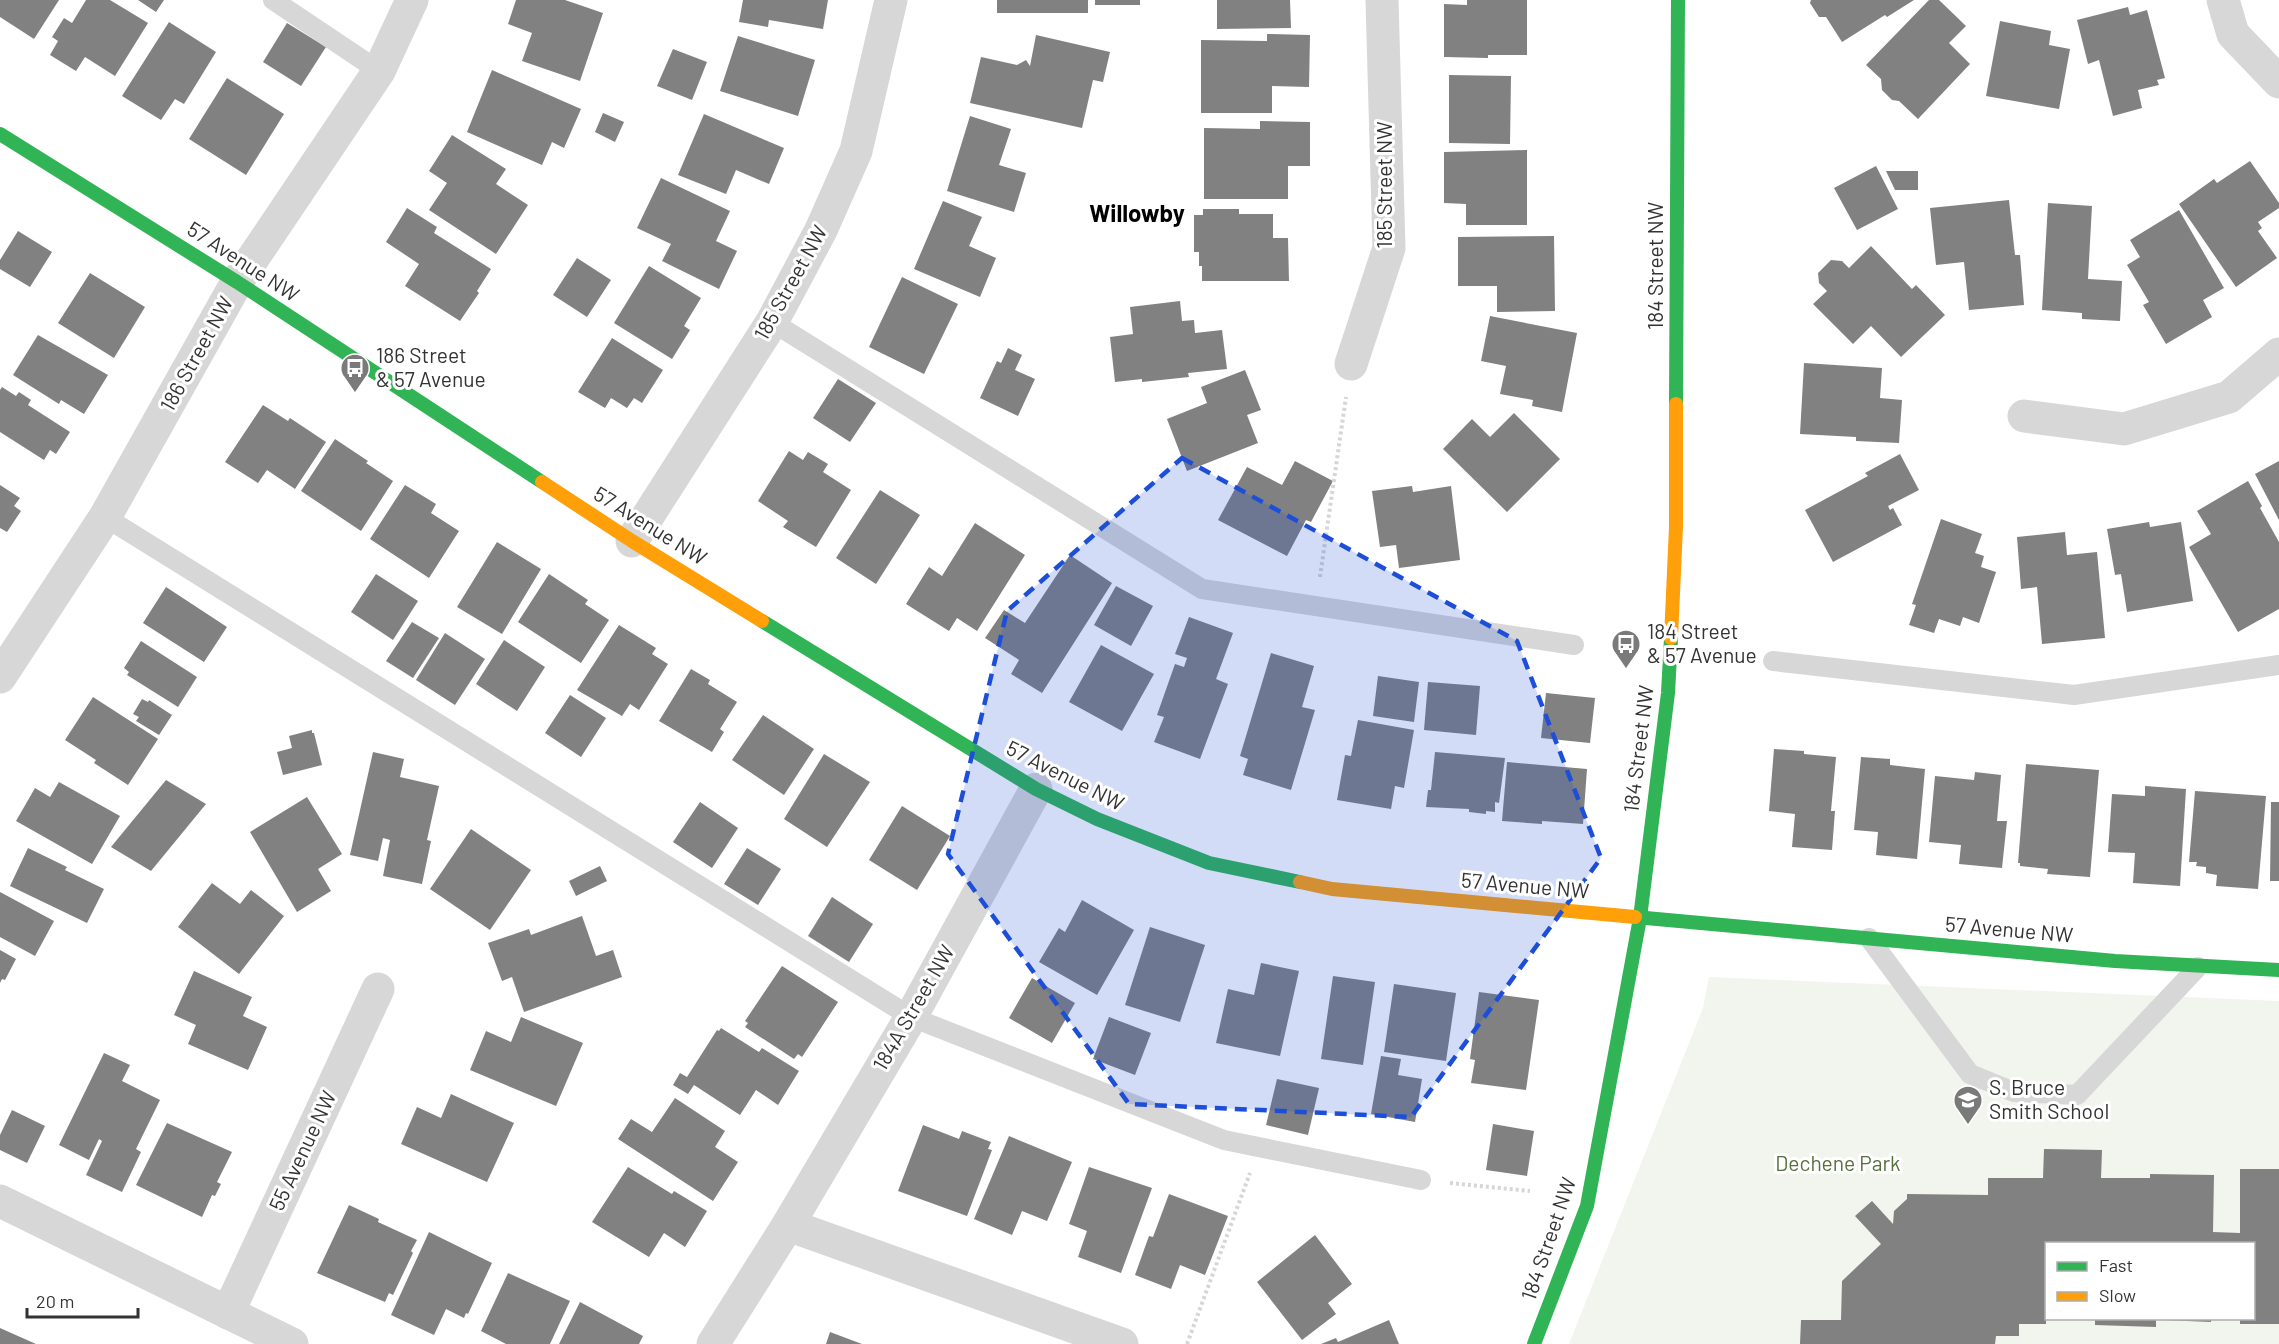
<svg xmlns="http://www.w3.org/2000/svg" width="2279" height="1344" font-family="Barlow,sans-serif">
<rect width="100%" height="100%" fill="#fff"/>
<path fill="#f1f5ed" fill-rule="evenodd" d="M1709 977 2279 1001V1344H1569L1703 1008ZM2046 1244H2254V1318H2046Z"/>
<g fill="#818181">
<path d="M0 0H59L34 39 0 17Z"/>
<path d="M86 0H110L148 23 115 76 85 57 76 71 50 55 58 41 52 37 64 18 72 23Z"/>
<path d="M138 0H164L156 12Z"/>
<path d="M516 0H565L603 13 580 81 522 61 532 33 508 24Z"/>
<path d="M743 0H828L823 29 769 20 768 27 739 22Z"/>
<rect x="997" y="0" width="91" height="13"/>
<rect x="1095" y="0" width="45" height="5"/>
<path d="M1217 0H1290L1291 28 1217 29Z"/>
<path d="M1467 0H1527V55H1488V58L1444 57V4L1467 5Z"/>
<path d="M1811 0H1914L1887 17 1885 15 1842 42 1826 17H1819L1810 3Z"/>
<path d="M1929 0H1939L1966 26 1949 43 1970 64 1918 119 1899 101 1892 100 1882 90 1881 79 1866 65Z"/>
<path d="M2128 7 2130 15 2147 10 2165 78 2157 80 2159 85 2138 90 2142 108 2113 116 2099 60 2088 64 2077 20Z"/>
<path d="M2000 21 2051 31 2049 45 2070 49 2059 109 1986 96Z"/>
<path d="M169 22 216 52 184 104 175 99 161 120 122 96Z"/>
<path d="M287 23 326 47 301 86 263 62Z"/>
<path d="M1267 34 1310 35 1309 87 1272 86V113H1201V40L1267 41Z"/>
<path d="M1036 35 1110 52 1103 82 1093 80 1082 128 970 103 981 57 1017 65 1026 60 1030 66Z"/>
<path d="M738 36 815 60 798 116 720 91Z"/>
<path d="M673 49 707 62 692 100 657 86Z"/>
<path d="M492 70 581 109 564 148 552 142 542 165 467 132Z"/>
<path d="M1449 75 1511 76 1510 144 1449 143Z"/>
<path d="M227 78 284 114 246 175 189 139Z"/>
<path d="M603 113 624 122 615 142 595 132Z"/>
<path d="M704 114 784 148 769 184 736 170 726 194 678 175Z"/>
<path d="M970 116 1011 129 999 165 1026 173 1014 212 947 191Z"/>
<path d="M1260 121 1310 122V166H1288V199H1204V128L1260 129Z"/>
<path d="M452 135 506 169 496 184 528 205 496 254 429 210 447 183 429 171Z"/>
<path d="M1527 150V225H1466V204L1444 203V152Z"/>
<path d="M2250 161 2279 203V208L2258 222 2262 228 2258 231 2277 258 2236 287 2179 204 2214 179 2217 183Z"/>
<path d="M1876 166 1898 209 1857 230 1834 188Z"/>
<path d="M1886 171H1918V190H1895Z"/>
<path d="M661 178 730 211 716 241 737 251 719 289 662 261 671 244 637 228Z"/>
<path d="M2009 200 2015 255H2020L2024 305 1969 310 1964 262 1936 265 1930 208Z"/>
<path d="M943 201 982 217 969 246 996 258 980 297 914 269Z"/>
<path d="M2048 203 2092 206 2088 279 2122 281 2120 321 2082 319V313L2042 310Z"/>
<path d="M407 208 437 227 434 233 491 269 477 291 479 293 460 321 405 286 419 264 386 242Z"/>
<path d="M1203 209H1239V214H1273V238H1288L1289 281H1202V266H1199V252H1194V215H1203Z"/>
<path d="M2179 210 2224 288 2203 300 2212 317 2166 344 2143 305 2149 302 2127 265 2140 257 2130 240Z"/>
<path d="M18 231 52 252 30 287 0 269V260Z"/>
<path d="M1554 236 1555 311 1497 312V286H1458V237Z"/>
<path d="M1871 246 1912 289 1916 285 1945 315 1901 357 1871 326 1853 344 1813 304 1827 291 1819 283 1818 273 1831 260 1842 261 1849 268Z"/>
<path d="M577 258 611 280 587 317 553 295Z"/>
<path d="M649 266 701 298 684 326 690 330 672 359 614 323Z"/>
<path d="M90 273 145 307 114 358 58 323Z"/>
<path d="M902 277 958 304 924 374 869 347Z"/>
<path d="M1180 301 1182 321 1194 320 1195 333 1222 330 1227 369 1188 373 1189 377 1142 382V379L1115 382 1110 337 1133 334 1130 307Z"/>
<path d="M1490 316 1577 333 1562 412 1532 406 1533 400 1500 394 1506 366 1481 361Z"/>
<path d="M38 335 108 375 84 414 61 400 59 404 13 375Z"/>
<path d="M612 338 663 370 642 403 634 398 627 408 611 398 605 408 578 392Z"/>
<path d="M1008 348 1022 355 1015 370 1035 379 1018 416 980 398 997 361 1001 363Z"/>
<path d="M1804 363 1882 368 1880 398 1902 400 1899 443 1856 441V437L1800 434Z"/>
<path d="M1245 370 1261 410 1247 415 1258 443 1187 471 1167 419 1207 403 1201 387Z"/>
<path d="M838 379 876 403 850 442 813 418Z"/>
<path d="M2 387 16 396 19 392 31 400 28 405 70 432 56 454 50 450 44 460 0 432V390Z"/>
<path d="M263 405 288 421 290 418 326 442 295 489 267 470 258 483 225 462Z"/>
<path d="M1514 413 1560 459 1507 512 1443 449 1472 419 1490 437Z"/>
<path d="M335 439 368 461 366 463 393 481 361 531 301 491Z"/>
<path d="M789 451 803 460 808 452 828 464 823 472 851 490 816 547 783 527 788 521 758 501Z"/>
<path d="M1900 454 1919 490 1888 506 1890 510 1893 508 1902 525 1833 562 1805 510 1868 476 1865 473Z"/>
<path d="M1295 461 1333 481 1311 522 1306 520 1287 556 1218 520 1247 467 1282 485Z"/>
<path d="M2279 461V520L2255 474Z"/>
<path d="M2248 481 2262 506 2260 508 2279 542V609L2238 632 2189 547 2211 534 2197 511Z"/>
<path d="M0 485 20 498 14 506 21 511 7 532 0 528Z"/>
<path d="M405 485 436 504 431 513 459 531 429 578 370 539Z"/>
<path d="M1412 486 1413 492 1451 486 1460 560 1399 568 1396 545 1380 547 1372 491Z"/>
<path d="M880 490 920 515 876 584 836 558Z"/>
<path d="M1941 519 1982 534 1975 553 1984 556 1981 567 1996 572 1979 623 1963 617 1960 626 1939 619 1934 633 1909 625 1916 605 1912 604Z"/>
<path d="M2149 522 2150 527 2181 522 2193 601 2127 612 2121 574 2115 575 2107 529Z"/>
<path d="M975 523 1025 555 977 631 957 618 949 631 906 604 929 567 942 576Z"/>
<path d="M2065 532 2067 555 2097 552 2105 638 2042 644 2037 587 2021 589 2017 537Z"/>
<path d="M497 542 541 569 502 634 457 607Z"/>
<path d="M1070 555 1112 583 1042 693 1011 674 1019 660 985 638 1004 610 1025 623Z"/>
<path d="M376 574 418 601 393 640 351 612Z"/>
<path d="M549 574 588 600 585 604 609 620 581 663 518 622Z"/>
<path d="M1116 586 1153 606 1131 646 1094 625Z"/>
<path d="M166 587 227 627 204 662 143 623Z"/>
<path d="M1189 617 1233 633 1216 679 1228 684 1200 759 1154 742 1164 717 1157 715 1175 664 1184 667 1187 658 1175 654Z"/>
<path d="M412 622 439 638 413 678 386 661Z"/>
<path d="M619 625 656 648 652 654 668 664 639 710 630 704 622 716 577 690Z"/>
<path d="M445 633 485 659 455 705 416 680Z"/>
<path d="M504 640 545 667 517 711 476 684Z"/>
<path d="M141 641 197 677 178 707 127 675 129 672 124 668Z"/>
<path d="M1101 645 1154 674 1122 731 1069 702Z"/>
<path d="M1271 653 1314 666 1302 707 1315 710 1291 790 1243 775 1248 759 1240 756Z"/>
<path d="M691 669 710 680 708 684 737 702 720 729 724 732 712 752 659 721Z"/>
<path d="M1378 676 1419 682 1414 722 1373 716Z"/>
<path d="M1428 682 1480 686 1476 735 1424 730Z"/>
<path d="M1546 693 1595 698 1590 743 1541 738Z"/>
<path d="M570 695 606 718 581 757 545 733Z"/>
<path d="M93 697 158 739 128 785 94 763 96 760 65 740Z"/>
<path d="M142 699 148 702 149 700 172 715 159 735 136 721 139 717 133 714Z"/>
<path d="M763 715 814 749 784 795 732 760Z"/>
<path d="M1358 720 1414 730 1404 788 1395 786 1391 809 1337 800 1345 755 1351 756Z"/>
<path d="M312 730V733H314L322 765 283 775 277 752 292 748 289 736Z"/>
<path d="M1774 749 1804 751V754L1836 757 1831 811H1835L1832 850 1792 847 1795 814 1769 811Z"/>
<path d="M373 752 404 759 400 777 439 786 427 840 431 841 422 884 383 876 390 840 383 838 378 861 350 855Z"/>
<path d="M1435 752 1505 758 1499 803 1495 802V812L1486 811V814L1469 812V809L1426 807 1428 790H1431Z"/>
<path d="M824 754 870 782 827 847 784 819Z"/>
<path d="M1861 757 1890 759V765L1925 769 1917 859 1876 855 1878 832 1854 830Z"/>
<path d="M1507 762 1587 769 1583 824 1542 821V824L1502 821Z"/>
<path d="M2026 764 2099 770 2090 877 2047 874 2048 869 2020 866V863H2018Z"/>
<path d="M1975 772 2001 775 1997 821H2007L2002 868 1959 864 1961 845 1929 842 1935 776 1974 780Z"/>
<path d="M166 780 206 804 151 871 111 847Z"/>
<path d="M59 782 120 816 92 864 16 821 35 788 50 797Z"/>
<path d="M2145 786 2186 789 2180 886 2133 883 2135 853 2108 852 2112 794 2145 796Z"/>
<path d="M2195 791 2266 796 2258 889 2216 886 2217 875 2206 873V867L2196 866 2197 862H2189Z"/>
<path d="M307 797 342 854 318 869 331 891 297 912 250 832Z"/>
<path d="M700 802 738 828 712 868 673 842Z"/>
<path d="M2271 802H2279V881H2270Z"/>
<path d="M902 806 950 836 917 890 869 860Z"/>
<path d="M471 829 531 870 490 930 430 889Z"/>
<path d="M28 848 67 867 65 870 104 889 87 923 10 886Z"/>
<path d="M747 848 781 869 758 905 724 884Z"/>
<path d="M600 866 607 881 576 896 569 881Z"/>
<path d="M212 883 240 904 251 890 284 916 239 974 178 927Z"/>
<path d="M0 892 54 921 35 956 0 937Z"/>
<path d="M832 897 873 924 849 962 808 936Z"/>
<path d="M1082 900 1134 930 1097 995 1039 962 1059 928 1065 932Z"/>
<path d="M582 916 596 956 613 950 622 977 524 1012 512 977 502 981 488 943 529 929 531 935Z"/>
<path d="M1150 927 1205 945 1180 1022 1125 1005Z"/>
<path d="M0 950 16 959 5 980 2 979 0 983Z"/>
<path d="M1261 963 1299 971 1280 1056 1216 1043 1228 989 1254 995Z"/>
<path d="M782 966 838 1002 802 1057 798 1054 794 1059 745 1027 748 1023 745 1021Z"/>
<path d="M194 971 252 997 243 1016 267 1027 248 1070 188 1044 196 1025 174 1015Z"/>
<path d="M1333 976 1375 982 1363 1065 1321 1059Z"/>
<path d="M1032 978 1075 1003 1052 1043 1009 1018Z"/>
<path d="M1394 984 1456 993 1446 1061 1384 1052Z"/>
<path d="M1479 992 1539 1000 1526 1090 1471 1083 1475 1060 1470 1059Z"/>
<path d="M521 1017 583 1043 556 1106 470 1070 486 1031 511 1042Z"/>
<path d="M1109 1017 1151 1033 1135 1075 1093 1059Z"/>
<path d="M721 1028 759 1052 762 1048 799 1071 778 1105 756 1090 740 1115 694 1085 688 1094 673 1085 680 1073 687 1077 717 1030 719 1031Z"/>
<path d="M104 1053 130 1065 122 1081 160 1100 136 1149 141 1152 122 1192 86 1175 102 1141 99 1139 89 1160 59 1145Z"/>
<path d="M1381 1056 1401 1059 1398 1075 1422 1079 1415 1122 1371 1114Z"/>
<path d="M1277 1079 1319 1088 1308 1135 1266 1125Z"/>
<path d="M451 1094 514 1123 487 1182 401 1144 417 1107 441 1118Z"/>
<path d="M675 1098 725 1131 715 1147 738 1162 713 1201 618 1139 631 1119 652 1132Z"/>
<path d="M12 1110 45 1126 27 1163 0 1150V1135Z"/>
<path d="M167 1123 232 1152 217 1182 221 1184 215 1196 212 1195 202 1217 136 1185Z"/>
<path d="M1493 1124 1534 1131 1527 1176 1486 1170Z"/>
<path d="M923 1125 959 1139 962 1131 991 1142 988 1149 992 1150 967 1216 898 1191Z"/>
<path d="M1009 1136 1072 1162 1047 1221 1022 1211 1012 1235 974 1219Z"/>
<path d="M2044 1149 2102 1150 2101 1178H2150V1174L2214 1175 2213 1232 2240 1233V1169H2279V1324H2240V1318H2254V1244H2046V1324H2019V1336H1996L1995 1344H1800L1801 1320H1841L1842 1281 1881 1244 1855 1216 1872 1201 1893 1224 1894 1211 1907 1199V1194L1988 1195V1178H2043Z"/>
<path d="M628 1167 672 1194 674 1191 707 1211 685 1247 664 1233 649 1257 592 1222Z"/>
<path d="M1089 1167 1152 1188 1121 1273 1078 1257 1087 1231 1069 1224Z"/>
<path d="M1169 1194 1228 1216 1205 1275 1180 1265 1171 1289 1135 1275 1149 1236 1153 1237Z"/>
<path d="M349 1205 379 1219 378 1222 417 1240 411 1251 413 1253 393 1295 389 1293 385 1302 317 1273Z"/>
<path d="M429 1232 492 1263 468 1314 466 1313 464 1318 446 1309 434 1335 391 1315Z"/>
<path d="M1315 1235 1352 1284 1328 1303 1336 1314 1302 1340 1257 1282Z"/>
<path d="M508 1273 570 1301 550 1344H506L481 1331Z"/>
<path d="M580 1302 643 1336 639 1344H559Z"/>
<path d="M2095 1318H2156V1327L2095 1325Z"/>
<path d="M2163 1318H2211V1322L2163 1320Z"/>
<path d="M1389 1320 1399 1344H1321L1336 1338 1338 1342Z"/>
<path d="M0 1328 36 1344H0Z"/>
<path d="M830 1332 862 1344H826Z"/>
</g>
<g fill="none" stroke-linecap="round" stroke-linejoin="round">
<g stroke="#d6d6d6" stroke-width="4" stroke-dasharray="3 3" stroke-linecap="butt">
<path d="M1320 577 1346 397"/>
<path d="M1450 1183 1530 1191"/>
<path d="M1187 1344 1250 1173"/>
</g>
<g stroke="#d7d7d7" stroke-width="20">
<path d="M273 0 379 71"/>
<path d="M772 322 1202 589 1574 645"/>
<path d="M105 517 911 1017 1224 1140 1421 1180"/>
<path d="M1773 661 2074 695 2279 665"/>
<path d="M1869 938 1970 1074 2014 1092 2077 1095 2198 967"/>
</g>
<g stroke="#d7d7d7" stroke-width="33">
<path d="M2223 0 2233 34 2279 82"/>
<path d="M1351 364 1389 248 1382 0"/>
<path d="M2024 416 2124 429 2229 397 2279 354"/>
<path d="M632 541 772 322 821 230 856 151 891 0"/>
<path d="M0 677 105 517 237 282 379 71 412 0"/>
<path d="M0 1201 292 1344"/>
<path d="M788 1225 1122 1344"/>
<path d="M228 1313 378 989"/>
<path d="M713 1344 788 1225 911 1017 1036 789"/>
</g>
<g stroke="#30b455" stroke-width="14">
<path d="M0 134 237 282 542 482"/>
<path d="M1676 404 1678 0"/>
<path d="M762 621 1036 789 1097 819 1209 863 1300 882"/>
<path d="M1635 917 2115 961 2279 970"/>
<path d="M1534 1344 1587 1206 1640 918 1668 693 1671 638"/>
</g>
<g stroke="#ff9f0a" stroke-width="14">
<path d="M542 482 632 541 762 621"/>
<path d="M1671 638 1676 527V404"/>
<path d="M1300 882 1332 889 1635 917"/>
</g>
</g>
<path fill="#1d4ed8" fill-opacity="0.2" stroke="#1d4ed8" stroke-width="4.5" stroke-dasharray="12 8" stroke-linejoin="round" d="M1182 458 1517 641 1601 858 1411 1117 1129 1104 948 854 1007 611Z"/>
<defs>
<g id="bus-pin" transform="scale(1.5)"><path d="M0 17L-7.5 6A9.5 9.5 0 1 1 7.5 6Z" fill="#7a7a7a" stroke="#fff"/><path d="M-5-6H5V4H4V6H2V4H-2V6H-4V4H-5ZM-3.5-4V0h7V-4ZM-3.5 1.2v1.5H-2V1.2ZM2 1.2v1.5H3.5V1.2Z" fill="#fff"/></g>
<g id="school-pin" transform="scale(1.5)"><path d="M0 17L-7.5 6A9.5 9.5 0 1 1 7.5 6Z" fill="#7a7a7a" stroke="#fff"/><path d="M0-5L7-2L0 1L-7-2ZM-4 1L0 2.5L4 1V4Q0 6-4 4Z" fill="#fff"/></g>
</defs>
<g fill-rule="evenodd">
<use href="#bus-pin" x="355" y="368"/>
<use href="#bus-pin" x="1626" y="644"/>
<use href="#school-pin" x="1968" y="1100"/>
</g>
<g text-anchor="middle" stroke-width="6" stroke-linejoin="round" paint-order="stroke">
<g font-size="21" fill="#333" stroke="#fff">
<text transform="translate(1385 185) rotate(-90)" y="7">185 Street NW</text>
<text transform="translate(243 262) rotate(33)" y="7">57 Avenue NW</text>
<text transform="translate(1656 266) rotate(-90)" y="7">184 Street NW</text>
<text transform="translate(791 283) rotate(-61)" y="7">185 Street NW</text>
<text transform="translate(197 354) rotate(-61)" y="7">186 Street NW</text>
<text transform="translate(650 526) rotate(32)" y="7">57 Avenue NW</text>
<text transform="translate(1639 749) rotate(-83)" y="7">184 Street NW</text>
<text transform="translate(1065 776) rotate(27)" y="7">57 Avenue NW</text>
<text transform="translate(1525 886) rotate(5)" y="7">57 Avenue NW</text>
<text transform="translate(2009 930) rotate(5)" y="7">57 Avenue NW</text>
<text transform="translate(914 1008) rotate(-60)" y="7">184A Street NW</text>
<text transform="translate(303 1151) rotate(-65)" y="7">55 Avenue NW</text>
<text transform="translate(1549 1239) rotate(-71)" y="7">184 Street NW</text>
</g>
<g font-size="21" fill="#333" stroke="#fff" text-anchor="start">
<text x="376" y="363">186 Street<tspan x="376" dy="24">&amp; 57 Avenue</tspan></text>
<text x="1647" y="639">184 Street<tspan x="1647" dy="24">&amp; 57 Avenue</tspan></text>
<text x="1989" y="1095">S. Bruce<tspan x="1989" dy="24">Smith School</tspan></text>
</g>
<g font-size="21" fill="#56703f" stroke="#fff">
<text x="1838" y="1171">Dechene Park</text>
</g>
<g font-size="24" font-weight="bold" fill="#000" stroke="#fff">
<text x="1137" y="222">Willowby</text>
</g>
</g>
<rect x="2045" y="1242" width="210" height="78" fill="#ffffff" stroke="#adadad" stroke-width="1.5"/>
<rect x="2057" y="1262" width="30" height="9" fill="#30b455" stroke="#adadad" stroke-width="1.5"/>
<text x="2099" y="1272" font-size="18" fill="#333333">Fast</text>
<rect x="2057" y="1292" width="30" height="9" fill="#ff9f0a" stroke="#adadad" stroke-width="1.5"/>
<text x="2099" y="1302" font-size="18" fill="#333333">Slow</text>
<path d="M27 1308v9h111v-9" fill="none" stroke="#333333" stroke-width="3"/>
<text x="36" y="1308" font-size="18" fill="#333333" stroke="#ffffff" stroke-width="4.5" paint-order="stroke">20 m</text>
</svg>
